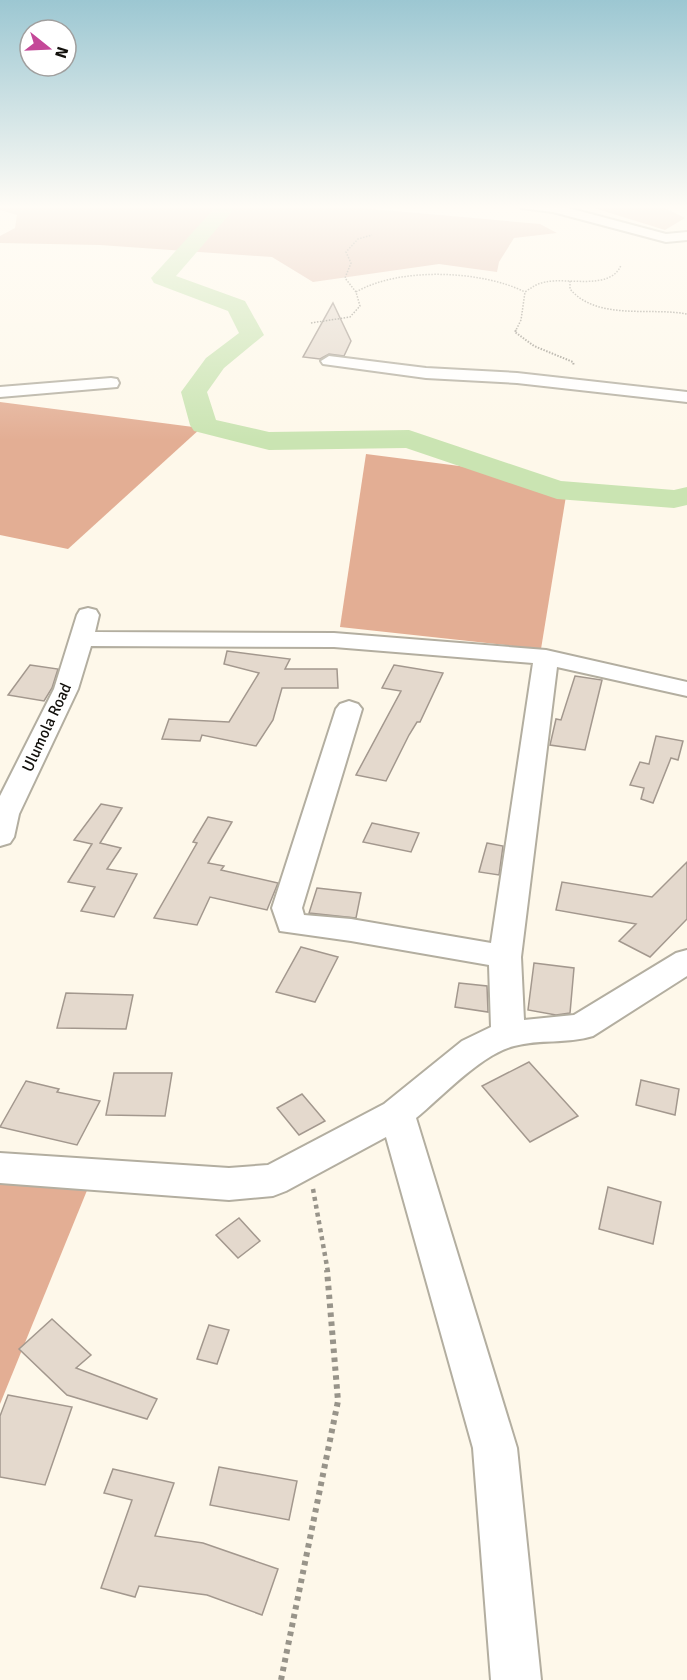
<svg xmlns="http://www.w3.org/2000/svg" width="687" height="1680" font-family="Signika,sans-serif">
<rect width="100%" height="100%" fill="#fef8ea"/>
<g fill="#e4c2b2">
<path d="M0 205H328L540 224 557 233 514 238 499 262 497 272 439 264 313 282 272 257 100 245 0 243V236L15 228 17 215 0 210Z"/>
<path d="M584 205H659L685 218 665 230Z"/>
</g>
<g fill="#e3ae94">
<path d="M0 402 201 428 68 549 0 535Z"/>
<path d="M366 454 475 468 566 496 541 649 340 627Z"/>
<path d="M0 1184 88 1188 0 1404Z"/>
</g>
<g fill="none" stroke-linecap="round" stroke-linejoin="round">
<path fill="#cae4b2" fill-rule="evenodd" d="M208 205H233L235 208 176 276 245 301 264 335 224 368 207 392 216 420 269 432 409 430 561 481 674 490 687 487V505L674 508 557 499 406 448 269 450 194 431 190 425 181 392 206 358 239 333 228 311 154 283 151 278 213 210Z"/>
</g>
<g fill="#e4d9cd" stroke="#a3988e" stroke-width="1.5">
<path d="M333 303 351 341 344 356 329 354 320 359 303 357Z"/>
<path d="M227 651 290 659 285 669H337L338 688H282L273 720 256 746 202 735 200 741 162 739 169 719 229 722 259 673 224 664Z"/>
<path d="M30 665 58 669 52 688 44 701 8 695Z"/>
<path d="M394 665 443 673 420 722H417L409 735 386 781 356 775 401 691 382 688Z"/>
<path d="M575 676 602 680 585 750 550 745 556 719 561 720Z"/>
<path d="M656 736 683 741 678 760 671 758 653 803 641 799 644 788 630 785 640 762 649 764Z"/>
<path d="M101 804 122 808 100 843 121 848 107 869 137 874 114 917 81 911 95 887 68 882 92 844 74 840Z"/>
<path d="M208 817 232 822 208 863 224 866 221 870 278 883 267 910 210 897 197 925 154 918 197 843 193 842Z"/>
<path d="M372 823 419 833 411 852 363 842Z"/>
<path d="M487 843 503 846 499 875 479 872Z"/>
<path d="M687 862V919L650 957 619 941 636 924 556 910 562 882 652 897Z"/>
<path d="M317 888 361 893 356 918 309 913Z"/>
<path d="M301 947 338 957 315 1002 276 992Z"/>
<path d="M534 963 574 968 570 1013 556 1015 528 1010Z"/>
<path d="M459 983 487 986 488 1012 455 1007Z"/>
<path d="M66 993 133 995 126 1029 57 1028Z"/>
<path d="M529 1062 578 1116 530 1142 482 1086Z"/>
<path d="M114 1073H172L165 1116 106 1115Z"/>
<path d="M641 1080 679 1089 675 1115 636 1105Z"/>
<path d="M26 1081 59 1089 57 1092 100 1101 77 1145 0 1127Z"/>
<path d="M302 1094 325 1121 299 1135 277 1108Z"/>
<path d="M608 1187 661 1202 653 1244 599 1229Z"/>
<path d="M239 1218 260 1241 238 1258 216 1235Z"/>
<path d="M52 1319 91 1355 76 1368 157 1399 147 1419 67 1395 19 1349Z"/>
<path d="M209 1325 229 1330 217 1364 197 1359Z"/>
<path d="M8 1395 72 1407 45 1485 0 1477V1416Z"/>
<path d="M219 1467 297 1481 289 1520 210 1505Z"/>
<path d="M113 1469 174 1483 155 1536 203 1543 278 1569 262 1615 207 1595 139 1586 135 1597 101 1588 132 1500 104 1493Z"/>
</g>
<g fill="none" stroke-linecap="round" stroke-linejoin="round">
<g stroke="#b3aea0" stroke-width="4">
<g id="street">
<path d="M519 205H557L666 234 687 232V240L666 242 553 212 521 208Z"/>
<path d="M329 356 426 368 517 373 687 392V402L517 383 426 378 323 364 321 361Z"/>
<path d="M111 378 117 379 119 383 117 387 0 397V387Z"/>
<path d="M88 608 96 610 99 615 95 632 334 633 546 650 687 682V696L557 667 521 957 524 1020 574 1015 676 953 687 950V976L593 1036C567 1044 539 1039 514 1046 480 1055 443 1096 416 1118L517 1448 541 1680H491L473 1448 386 1137 286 1191 273 1196 229 1200 0 1183V1153L229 1168 268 1165 384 1104 462 1041 491 1027 489 965 351 941 280 931 272 908 336 709 340 704 349 701 358 704 362 709 302 908 304 915 351 919 491 943 533 663 334 647 91 646 78 689 19 814 14 837 10 843 0 846V796L54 689 77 615 80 610Z"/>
</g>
</g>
<g stroke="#98948a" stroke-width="1.5" stroke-dasharray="1.5 1.5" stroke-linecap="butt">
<path d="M570 281V289C597 321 650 307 687 314"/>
<path d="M356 292 345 278 351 263 346 252 358 239 372 235"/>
<path d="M311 323 350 317 360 306 356 292C399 267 481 270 525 292"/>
<path d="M515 332 521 320 525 292C532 287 538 283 546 282 567 277 611 291 621 265"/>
</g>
<path stroke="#98948a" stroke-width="2" stroke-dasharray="1.5 1.5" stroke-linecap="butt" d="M516 330 515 332 534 346 573 362 574 366"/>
<path stroke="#98948a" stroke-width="4.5" stroke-dasharray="4 4" stroke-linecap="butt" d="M313 1189 328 1272"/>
<path stroke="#98948a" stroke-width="6" stroke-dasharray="4.5 4.5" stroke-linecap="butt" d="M281 1680 338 1401 327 1270"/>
<use href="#street" fill="#fff" fill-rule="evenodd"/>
</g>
<linearGradient id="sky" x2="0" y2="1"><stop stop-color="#9cc7d2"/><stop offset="0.47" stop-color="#fffcf6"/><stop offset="1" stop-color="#fffcf6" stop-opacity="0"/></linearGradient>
<rect width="687" height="440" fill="url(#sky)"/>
<g text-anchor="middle" stroke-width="4.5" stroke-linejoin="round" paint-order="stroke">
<g font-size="16" fill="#12100c" stroke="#fff">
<text transform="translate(46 727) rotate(-65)" y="6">Ulumola Road</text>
</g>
</g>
<g transform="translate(48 48) rotate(108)"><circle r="28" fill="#ffffff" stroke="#a09f9e" stroke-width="1.5"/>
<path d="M0-4.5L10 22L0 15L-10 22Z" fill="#c44898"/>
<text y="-9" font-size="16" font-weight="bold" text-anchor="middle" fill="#12100c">N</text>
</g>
</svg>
